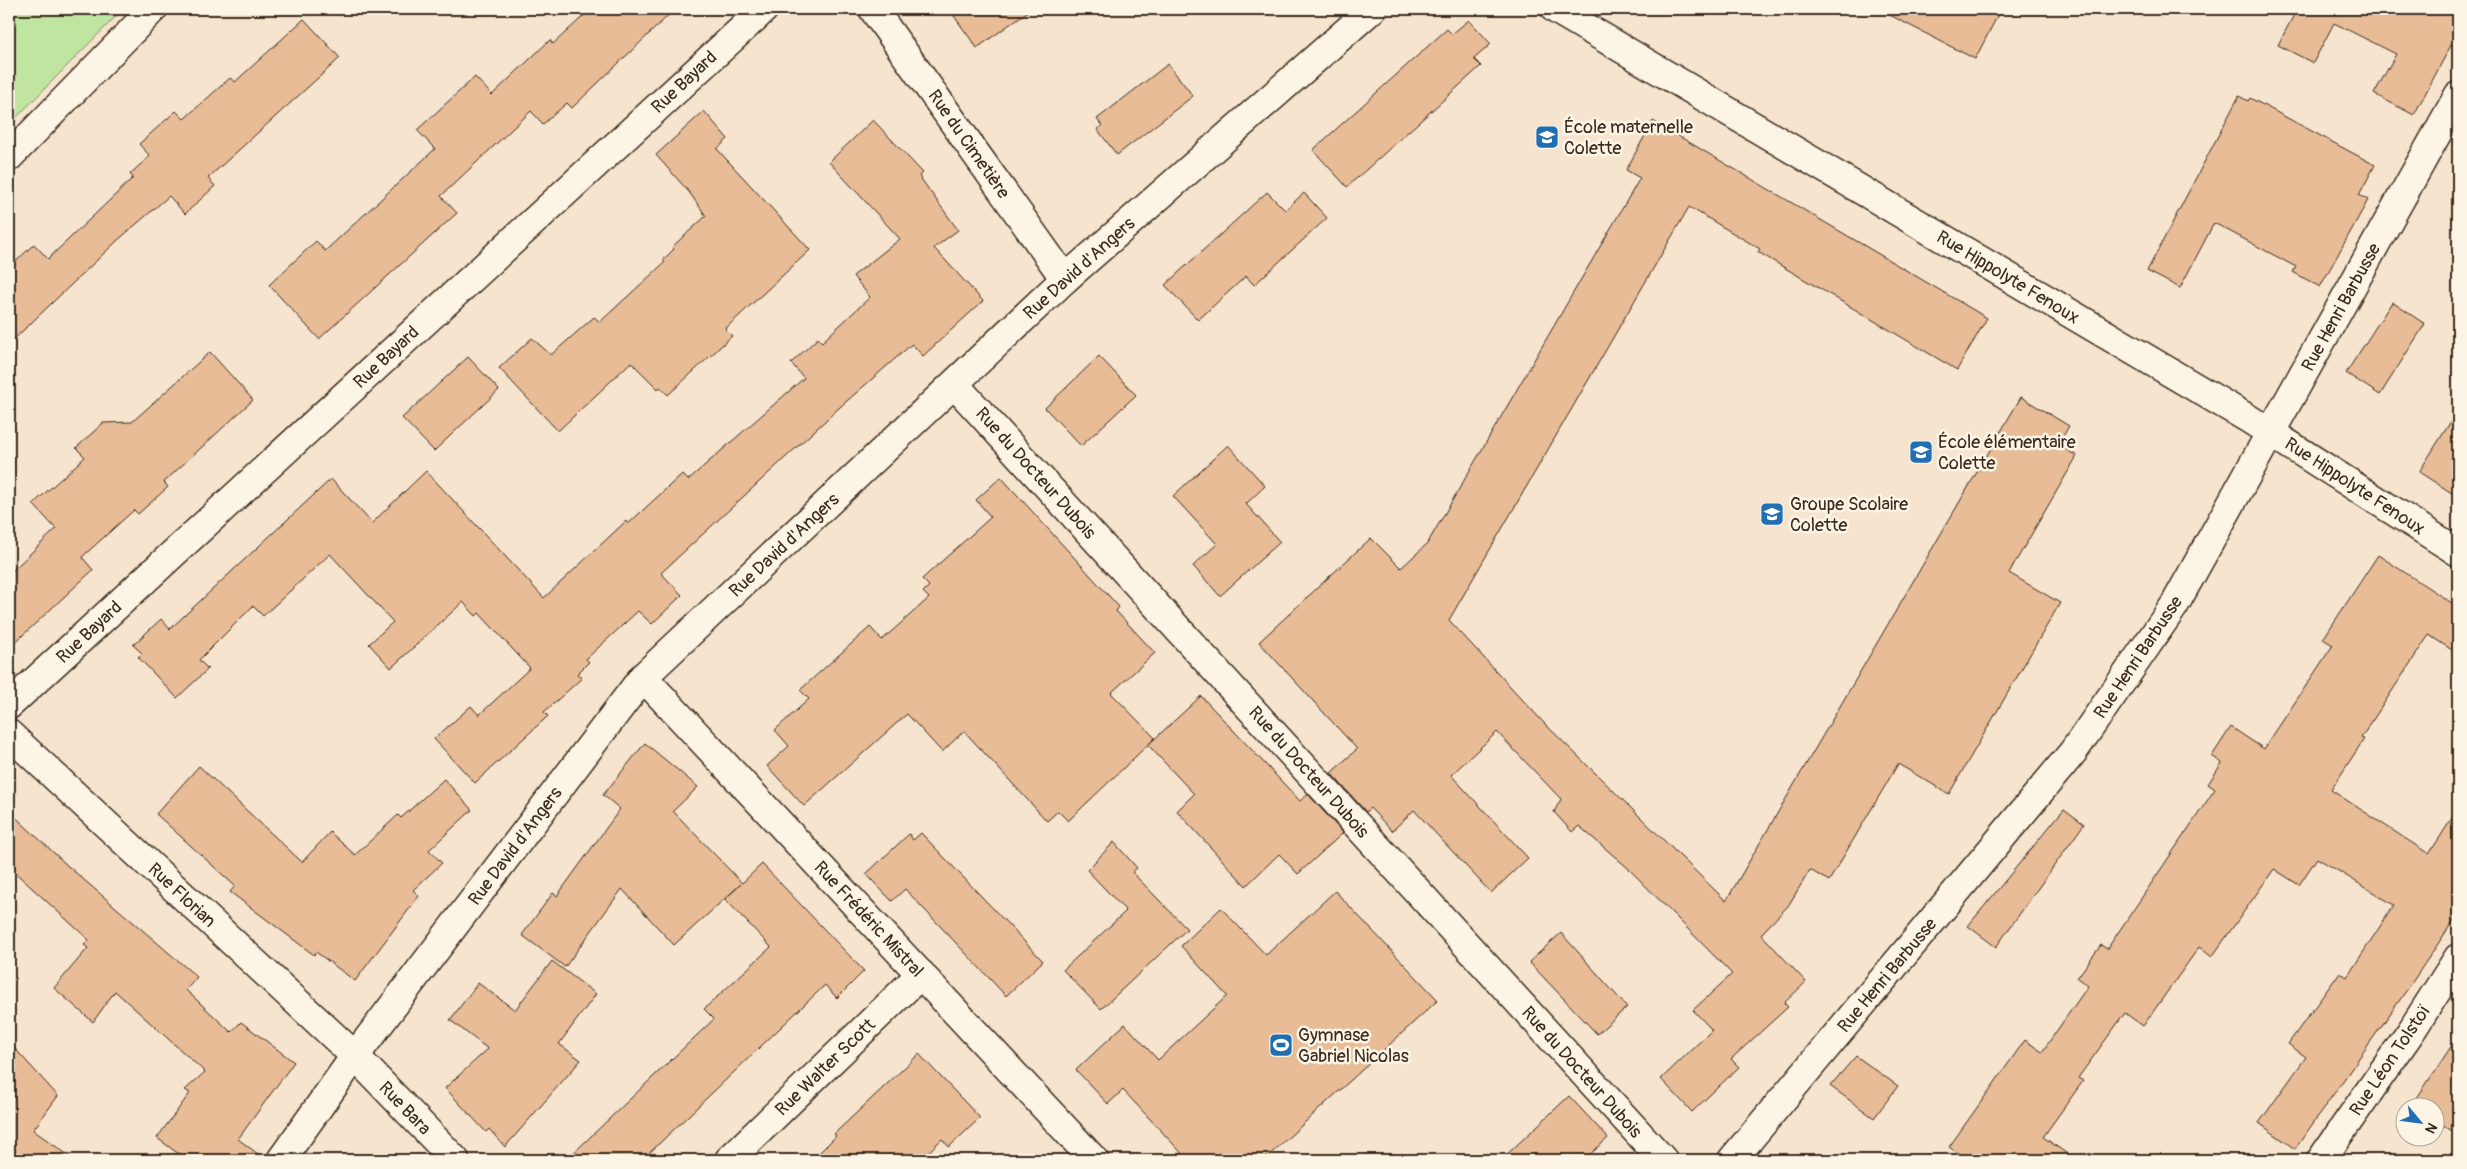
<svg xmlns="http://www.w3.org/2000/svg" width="2467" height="1169" font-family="Pangolin,sans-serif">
<rect width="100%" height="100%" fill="#f6e4ce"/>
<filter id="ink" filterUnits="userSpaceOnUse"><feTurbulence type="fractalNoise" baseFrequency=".02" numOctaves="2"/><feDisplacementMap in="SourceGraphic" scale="10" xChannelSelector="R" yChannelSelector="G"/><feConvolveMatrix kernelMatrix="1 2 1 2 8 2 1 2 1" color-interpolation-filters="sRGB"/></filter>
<g filter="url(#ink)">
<path fill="#c0e5a0" stroke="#7e885f" d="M9 9H123L9 125Z"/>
<g fill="#e7bc97" stroke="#3b2a1e">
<path d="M591 9H675L572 108 567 103 543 124 531 111 441 196 457 213 319 339 269 285 316 241 325 251 435 149 417 130 475 77 492 95 550 40 553 44Z"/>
<path d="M949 9H1031L977 48Z"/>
<path d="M1878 9H2001L1975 59Z"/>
<path d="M2297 9H2458V32L2414 115 2374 94 2396 54 2334 23 2313 63 2278 45Z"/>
<path d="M304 19 340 58 208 178 215 186 185 214 169 196 118 240 9 344V268L34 244 48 259 133 178 130 174 150 156 139 144 176 111 184 119 230 78 235 82Z"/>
<path d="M1469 20 1491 44 1474 59 1481 66 1347 187 1313 150 1447 29 1452 34Z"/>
<path d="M1168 64 1193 96 1117 155 1097 129 1102 126 1097 119Z"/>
<path d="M2239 96 2248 101 2250 98 2375 165 2359 195 2368 200 2320 287 2293 272 2296 267 2214 223 2180 288 2147 271Z"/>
<path d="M704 111 728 139 717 149 810 250 725 329 732 336 668 395 660 387 658 389 631 362 558 431 499 368 532 338 551 355 594 317 600 322 665 262 663 260 674 249 672 247 706 216 689 192 656 155Z"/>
<path d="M873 120 923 173 919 176 958 230 934 248 983 301 923 356 912 344 840 407 661 573 682 595 652 624 638 611 586 659 589 662 577 674 582 678 544 712 548 716 475 783 434 739 471 706 479 715 530 668 479 613 476 616 463 602 391 668 369 644 393 622 330 554 263 616 253 606 199 660 208 669 177 698 138 657 142 653 133 645 161 619 170 629 331 479 372 523 426 471 544 598 626 521 628 524 682 474 688 480 804 378 791 363 818 338 822 342 870 297 853 276 900 239 829 162Z"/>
<path d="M1653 121 1987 318 1957 370 1758 252 1760 249 1689 207 1449 620 1543 722 1726 901 2021 397 2069 426 2058 445 2077 456 2009 573 2060 603 1949 794 1898 764 1829 881 1810 870 1788 906 1761 934 1806 982 1784 1003 1788 1007 1731 1059 1739 1067 1692 1112 1661 1079 1712 1030 1693 1010 1732 974 1628 868 1579 826 1572 832 1554 812 1561 799 1497 732 1451 775 1528 858 1491 893 1414 810 1392 831 1370 808 1366 812 1331 773 1357 749 1259 642 1371 538 1401 568 1427 544 1640 178 1626 170Z"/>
<path d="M1267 192 1285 210 1304 193 1327 218 1254 285 1246 276 1198 320 1165 285Z"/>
<path d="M2392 302 2425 324 2380 395 2346 373Z"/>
<path d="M210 352 253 400 164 482 168 487 138 514 134 510 82 557 93 570 9 648V574L56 529 33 504 85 457 76 448 103 423 132 422Z"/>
<path d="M1099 356 1136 395 1081 446 1045 408Z"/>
<path d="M468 357 499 390 434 451 402 418Z"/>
<path d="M2458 410V497L2419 472Z"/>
<path d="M1228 445 1265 486 1246 504 1280 542 1220 596 1193 566 1217 544 1173 496Z"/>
<path d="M1001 477 1119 607 1116 611 1155 653 1111 693 1155 738 1068 821 1058 811 1047 821 964 731 942 752 907 714 804 806 767 766 789 746 775 730 809 699 800 690 870 627 882 640 929 598 923 592 929 586 922 579 991 517 976 500Z"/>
<path d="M2378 555 2458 607V654L2429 635 2361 738 2364 739 2331 790 2429 854 2458 809V914L2411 984 2295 1149 2259 1123 2306 1057 2288 1044 2340 972 2347 977 2394 905 2317 858 2299 885 2274 869 2212 957 2199 947 2143 1026 2125 1013 2078 1078 2083 1081 2043 1137 2076 1160H1968L1949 1147 2025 1040 2042 1052 2088 986 2077 978 2101 945 2107 949 2215 789 2208 784 2222 763 2212 756 2231 727 2264 749 2333 645 2323 639Z"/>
<path d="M1201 696 1300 801 1308 794 1343 833 1298 874 1279 854 1246 886 1177 811 1194 794 1148 745Z"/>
<path d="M645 743 698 787 673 811 742 883 762 864 864 971 837 998 825 985 642 1160H566L714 1019 704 1009 771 947 725 899 741 884 674 945 622 889 565 967 522 935 553 893 557 896 620 809 603 795Z"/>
<path d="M199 766 302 862 330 832 355 855 398 815 401 818 444 779 472 810 429 850 442 863 413 890 419 896 355 981 316 952 314 955 230 892 235 886 156 814Z"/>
<path d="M2064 809 2084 824 1996 947 1968 926Z"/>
<path d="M9 811 69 867 197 977 186 990 231 1032 241 1022 294 1062 238 1139 266 1160H187L157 1138 190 1093 185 1090 205 1072 115 991 93 1022 54 988 88 948 84 945 89 940 9 867Z"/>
<path d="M921 833 1043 961 1006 996 905 889 892 901 866 874 909 834 913 840Z"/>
<path d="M1114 842 1137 868 1132 872 1187 929 1101 1009 1063 970 1126 911 1087 870Z"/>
<path d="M1335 891 1438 1000 1264 1160H1188L1123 1090 1108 1104 1076 1070 1125 1024 1158 1060 1227 996 1181 946 1221 908 1266 955Z"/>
<path d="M1561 933 1627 1007 1597 1034 1529 962Z"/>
<path d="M552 961 596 994 559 1044 581 1060 505 1147 489 1129 486 1132 445 1088 488 1049 450 1020 478 983 515 1010Z"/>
<path d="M2458 1036V1135L2434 1119V1106H2417L2413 1104Z"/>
<path d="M9 1042 58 1096 33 1130 75 1160H9Z"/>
<path d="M919 1054 980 1118 949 1147 942 1139 920 1160H812L836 1136 834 1134Z"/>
<path d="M1856 1056 1898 1086 1874 1118 1830 1086Z"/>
<path d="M1569 1096 1608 1138 1584 1160H1501Z"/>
</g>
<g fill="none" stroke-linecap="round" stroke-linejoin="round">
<g stroke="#3b2a1e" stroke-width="31">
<g id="street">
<path d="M873 9 1065 279"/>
<path d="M1555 9 2249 419 2458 552"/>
<path d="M9 157 153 9"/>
<path d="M955 385 1663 1160"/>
<path d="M643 677 1094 1160"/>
<path d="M9 705 764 9"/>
<path d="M9 734 355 1056 455 1160"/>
<path d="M281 1160 355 1056 643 677 1065 279 1372 9"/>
<path d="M729 1160 921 974"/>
<path d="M1732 1160 2073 752 2174 606 2458 96"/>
<path d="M2321 1160 2410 1033 2458 958"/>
</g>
</g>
<use href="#street" stroke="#fcf5e5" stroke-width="28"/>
</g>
</g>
<defs>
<g id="school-square" transform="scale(1.25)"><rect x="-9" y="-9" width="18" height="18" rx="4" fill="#1f6fb2" stroke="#fcf5e5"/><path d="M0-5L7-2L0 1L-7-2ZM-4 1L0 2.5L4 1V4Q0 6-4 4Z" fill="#fff"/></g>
<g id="stadium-square" transform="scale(1.25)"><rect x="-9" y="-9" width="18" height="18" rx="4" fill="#1f6fb2" stroke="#fcf5e5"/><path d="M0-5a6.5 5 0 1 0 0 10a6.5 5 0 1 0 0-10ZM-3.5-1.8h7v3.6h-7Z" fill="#fff"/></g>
</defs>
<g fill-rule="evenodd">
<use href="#school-square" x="1547" y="137"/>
<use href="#school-square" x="1921" y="452"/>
<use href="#school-square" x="1772" y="514"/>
<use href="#stadium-square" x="1281" y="1045"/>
</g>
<g text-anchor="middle" stroke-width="5" stroke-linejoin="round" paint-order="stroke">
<g font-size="18" fill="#3b2a1e" stroke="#fcf5e5">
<text transform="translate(684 82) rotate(-43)" y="6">Rue Bayard</text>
<text transform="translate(969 144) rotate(55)" y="6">Rue du Cimetière</text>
<text transform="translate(1079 268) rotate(-42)" y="6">Rue David d'Angers</text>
<text transform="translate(2008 277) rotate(31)" y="6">Rue Hippolyte Fenoux</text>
<text transform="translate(2341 307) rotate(-61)" y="6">Rue Henri Barbusse</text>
<text transform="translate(386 357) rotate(-43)" y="6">Rue Bayard</text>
<text transform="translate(1036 473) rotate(48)" y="6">Rue du Docteur Dubois</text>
<text transform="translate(2355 486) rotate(33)" y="6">Rue Hippolyte Fenoux</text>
<text transform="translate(784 545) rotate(-43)" y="6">Rue David d'Angers</text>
<text transform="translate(89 632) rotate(-43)" y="6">Rue Bayard</text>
<text transform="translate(2138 657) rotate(-56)" y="6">Rue Henri Barbusse</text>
<text transform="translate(1309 772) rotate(48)" y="6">Rue du Docteur Dubois</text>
<text transform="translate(515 846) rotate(-53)" y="6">Rue David d'Angers</text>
<text transform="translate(182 895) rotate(43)" y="6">Rue Florian</text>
<text transform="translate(869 919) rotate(47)" y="6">Rue Frédéric Mistral</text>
<text transform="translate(1887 975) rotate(-50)" y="6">Rue Henri Barbusse</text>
<text transform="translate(2390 1060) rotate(-56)" y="6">Rue Léon Tolstoï</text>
<text transform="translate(825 1067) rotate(-44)" y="6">Rue Walter Scott</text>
<text transform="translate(1582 1072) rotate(48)" y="6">Rue du Docteur Dubois</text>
<text transform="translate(405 1108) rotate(46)" y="6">Rue Bara</text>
</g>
<g font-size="18" fill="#3b2a1e" stroke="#fcf5e5" text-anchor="start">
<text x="1564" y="133">École maternelle<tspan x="1564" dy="21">Colette</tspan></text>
<text x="1938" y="448">École élémentaire<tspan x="1938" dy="21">Colette</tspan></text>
<text x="1790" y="510">Groupe Scolaire<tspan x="1790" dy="21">Colette</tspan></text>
<text x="1298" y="1041">Gymnase<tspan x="1298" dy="21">Gabriel Nicolas</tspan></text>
</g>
</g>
<rect width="2467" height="1169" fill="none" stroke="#fcf5e5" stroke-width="30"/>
<rect x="15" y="15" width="2437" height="1139" fill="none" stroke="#3b2a1e" stroke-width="2" filter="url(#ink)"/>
<g transform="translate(2420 1122) rotate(119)"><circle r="24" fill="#fcf5e5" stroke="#afa495"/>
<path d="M0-4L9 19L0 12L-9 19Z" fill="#1f6fb2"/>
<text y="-8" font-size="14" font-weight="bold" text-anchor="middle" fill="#3b2a1e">N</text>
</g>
</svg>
